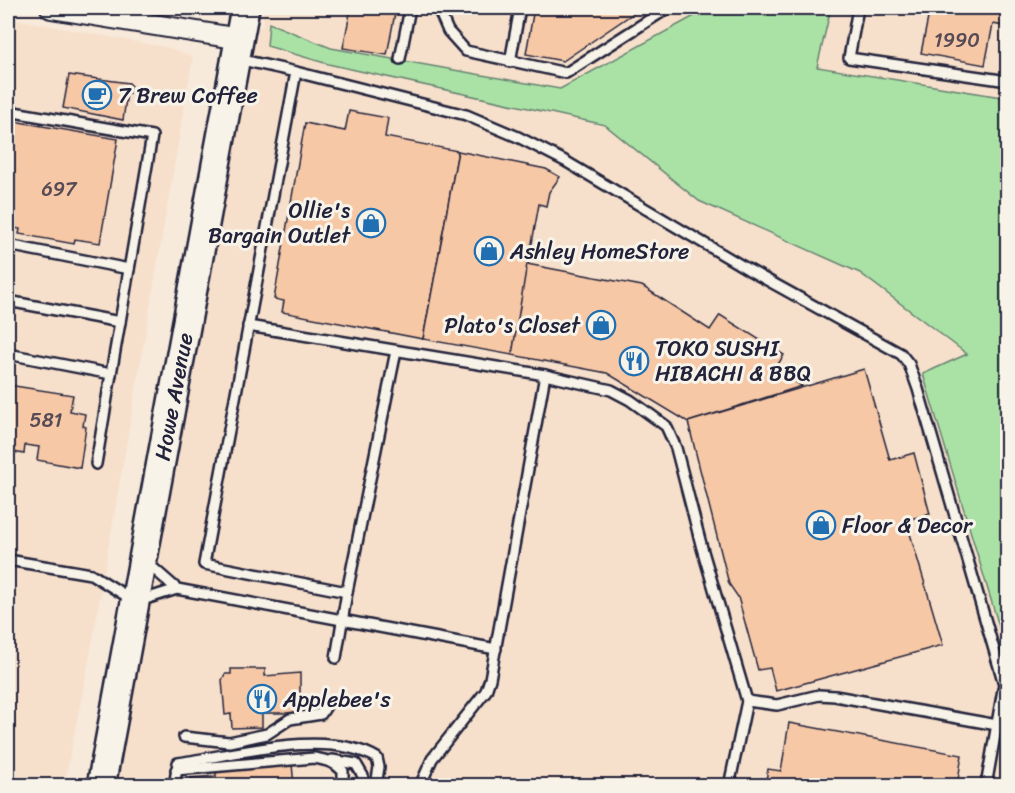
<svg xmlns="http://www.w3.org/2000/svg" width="1015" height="793" font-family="Sriracha,sans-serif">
<rect width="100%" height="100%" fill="#f7eadb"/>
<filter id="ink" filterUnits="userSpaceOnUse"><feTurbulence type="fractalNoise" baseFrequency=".0167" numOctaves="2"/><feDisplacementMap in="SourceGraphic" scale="12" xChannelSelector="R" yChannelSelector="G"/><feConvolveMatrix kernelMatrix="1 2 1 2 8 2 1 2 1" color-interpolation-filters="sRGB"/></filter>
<g filter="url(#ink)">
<g fill="#f7e0cb">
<path d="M265 8H1007V785L101 786 240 39 262 26Z"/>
<path d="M8 18 170 48 193 57 91 650 64 785H8Z"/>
</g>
<path fill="#aae2a6" stroke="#668270" stroke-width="1.5" d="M709 8H831L817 67 1007 98V653L923 374 967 354 860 273 699 201 605 125 328 64 267 46 269 23 331 48 560 89Z"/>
<g fill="#f7c8a6" stroke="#22223b" stroke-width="1.5">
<path d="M351 8H396L387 55 343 48Z"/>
<path d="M534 8H641L563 61 526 54Z"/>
<path d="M897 8H1008V27L993 24 985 65 921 53 929 13Z"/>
<path d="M69 75 129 83 131 85 129 94 127 93 123 120 63 108Z"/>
<path d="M349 111 388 118 385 137 458 151 423 339 282 312 284 301 274 299 305 123 345 131Z"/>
<path d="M13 121 118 139 100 243 75 239 74 244 19 234 20 229 8 227V151Z"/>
<path d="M458 151 546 169 560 177 549 192 546 206 539 204 512 355 423 339Z"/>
<path d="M527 264 642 286 710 330 720 315 784 355 775 369 802 386 688 422 607 373 512 355Z"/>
<path d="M864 369 890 460 914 453 930 514 906 520 943 645 776 691 770 668 758 670 738 597 729 584 688 422Z"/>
<path d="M8 385 73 395 70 411 85 414 83 426 86 427 80 468 37 460 39 447 25 445 24 454 8 451Z"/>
<path d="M231 669H265V676L300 673V713H262V727L232 728 231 714 225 715 222 680 225 674H231Z"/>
<path d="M789 723 962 755 957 786H765L768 769 781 771Z"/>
<path d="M292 764 294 786H192L191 778 216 776V771Z"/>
</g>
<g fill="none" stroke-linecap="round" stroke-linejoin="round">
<g stroke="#22223b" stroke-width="14">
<g id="lane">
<path d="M438 8 448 31 466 51 566 73 668 8"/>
<path d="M858 8 849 58 1008 81"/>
<path d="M238 59 296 72 204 564 347 592 396 351"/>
<path d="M400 59 410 8"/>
<path d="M510 62 520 8"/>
<path d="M296 72 466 115 518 137 565 161 749 270 901 354 909 364 918 389 1004 684 986 786"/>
<path d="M8 111 152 136 120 322 8 301"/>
<path d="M8 245 129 269"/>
<path d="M248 326 545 375 490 679 486 691 432 759 420 786"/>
<path d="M8 354 111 374 120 322"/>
<path d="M545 375 611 390 630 400 666 426 676 448 702 548 747 701 729 786"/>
<path d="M96 464 111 374"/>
<path d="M8 560 91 574 136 602 177 589 496 649"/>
<path d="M145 561 177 589"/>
<path d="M336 658 347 592"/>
<path d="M747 701 777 705 819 695 835 696 997 725"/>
<path d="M184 737 229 742 267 734 290 719 321 714 328 703"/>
<path d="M332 760 356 764 363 776 362 786"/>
<path d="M176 770 314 758C326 760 335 762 343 771V786"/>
<path d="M174 786 178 763C233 755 327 728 377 758L379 767 376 786"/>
</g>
</g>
<g stroke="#22223b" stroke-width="24">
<path id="street" d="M51 8 240 39"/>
</g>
<g stroke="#22223b" stroke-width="32">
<g id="secondary">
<path id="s1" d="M101 786 245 8"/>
</g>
</g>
<use href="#lane" stroke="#f7f3e8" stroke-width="9"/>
<use href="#street" stroke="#f7f3e8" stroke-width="20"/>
<use href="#secondary" stroke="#f7f3e8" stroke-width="27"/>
</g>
</g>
<defs>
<g id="cafe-ring" transform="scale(1.5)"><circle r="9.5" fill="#f7f3e8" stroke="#1f6fb2" stroke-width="1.5"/><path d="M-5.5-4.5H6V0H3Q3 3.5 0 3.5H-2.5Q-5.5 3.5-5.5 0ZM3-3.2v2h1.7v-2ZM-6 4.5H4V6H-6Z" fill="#1f6fb2"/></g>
<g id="shop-ring" transform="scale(1.5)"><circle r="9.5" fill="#f7f3e8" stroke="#1f6fb2" stroke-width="1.5"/><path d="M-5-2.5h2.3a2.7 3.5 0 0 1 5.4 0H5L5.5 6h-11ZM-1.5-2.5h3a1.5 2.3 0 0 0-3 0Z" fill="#1f6fb2"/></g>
<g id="restaurant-ring" transform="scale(1.5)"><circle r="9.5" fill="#f7f3e8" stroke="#1f6fb2" stroke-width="1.5"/><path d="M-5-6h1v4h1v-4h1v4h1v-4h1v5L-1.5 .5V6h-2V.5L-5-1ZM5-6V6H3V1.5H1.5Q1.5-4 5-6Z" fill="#1f6fb2"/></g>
</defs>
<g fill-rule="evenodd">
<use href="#cafe-ring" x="97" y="95"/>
<use href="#shop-ring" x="371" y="223"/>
<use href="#shop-ring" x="489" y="251"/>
<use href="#shop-ring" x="601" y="325"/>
<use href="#restaurant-ring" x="634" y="361"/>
<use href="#shop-ring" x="821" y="525"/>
<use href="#restaurant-ring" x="262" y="699"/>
</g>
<g text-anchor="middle" stroke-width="6" stroke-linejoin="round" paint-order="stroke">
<g font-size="20" fill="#574c56">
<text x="957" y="47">1990</text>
<text x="59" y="196">697</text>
<text x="46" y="427">581</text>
</g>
<g font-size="22" fill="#22223b" stroke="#f7f3e8" text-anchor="start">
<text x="118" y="103">7 Brew Coffee</text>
<text x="350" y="218" text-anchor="end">Ollie's<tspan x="350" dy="25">Bargain Outlet</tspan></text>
<text x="510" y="259">Ashley HomeStore</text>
<text x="580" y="333" text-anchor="end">Plato's Closet</text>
<text x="655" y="356">TOKO SUSHI<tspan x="655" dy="25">HIBACHI &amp; BBQ</tspan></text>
<text x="842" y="533">Floor &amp; Decor</text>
<text x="283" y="707">Applebee's</text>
</g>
<g font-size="22" fill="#22223b" stroke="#f7f3e8">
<text dy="8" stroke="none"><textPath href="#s1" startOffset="396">Howe Avenue</textPath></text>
</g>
</g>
<rect width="1015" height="793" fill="none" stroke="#f7f3e8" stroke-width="30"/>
<rect x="15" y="15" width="985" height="763" fill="none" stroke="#22223b" stroke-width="2" filter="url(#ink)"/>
</svg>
